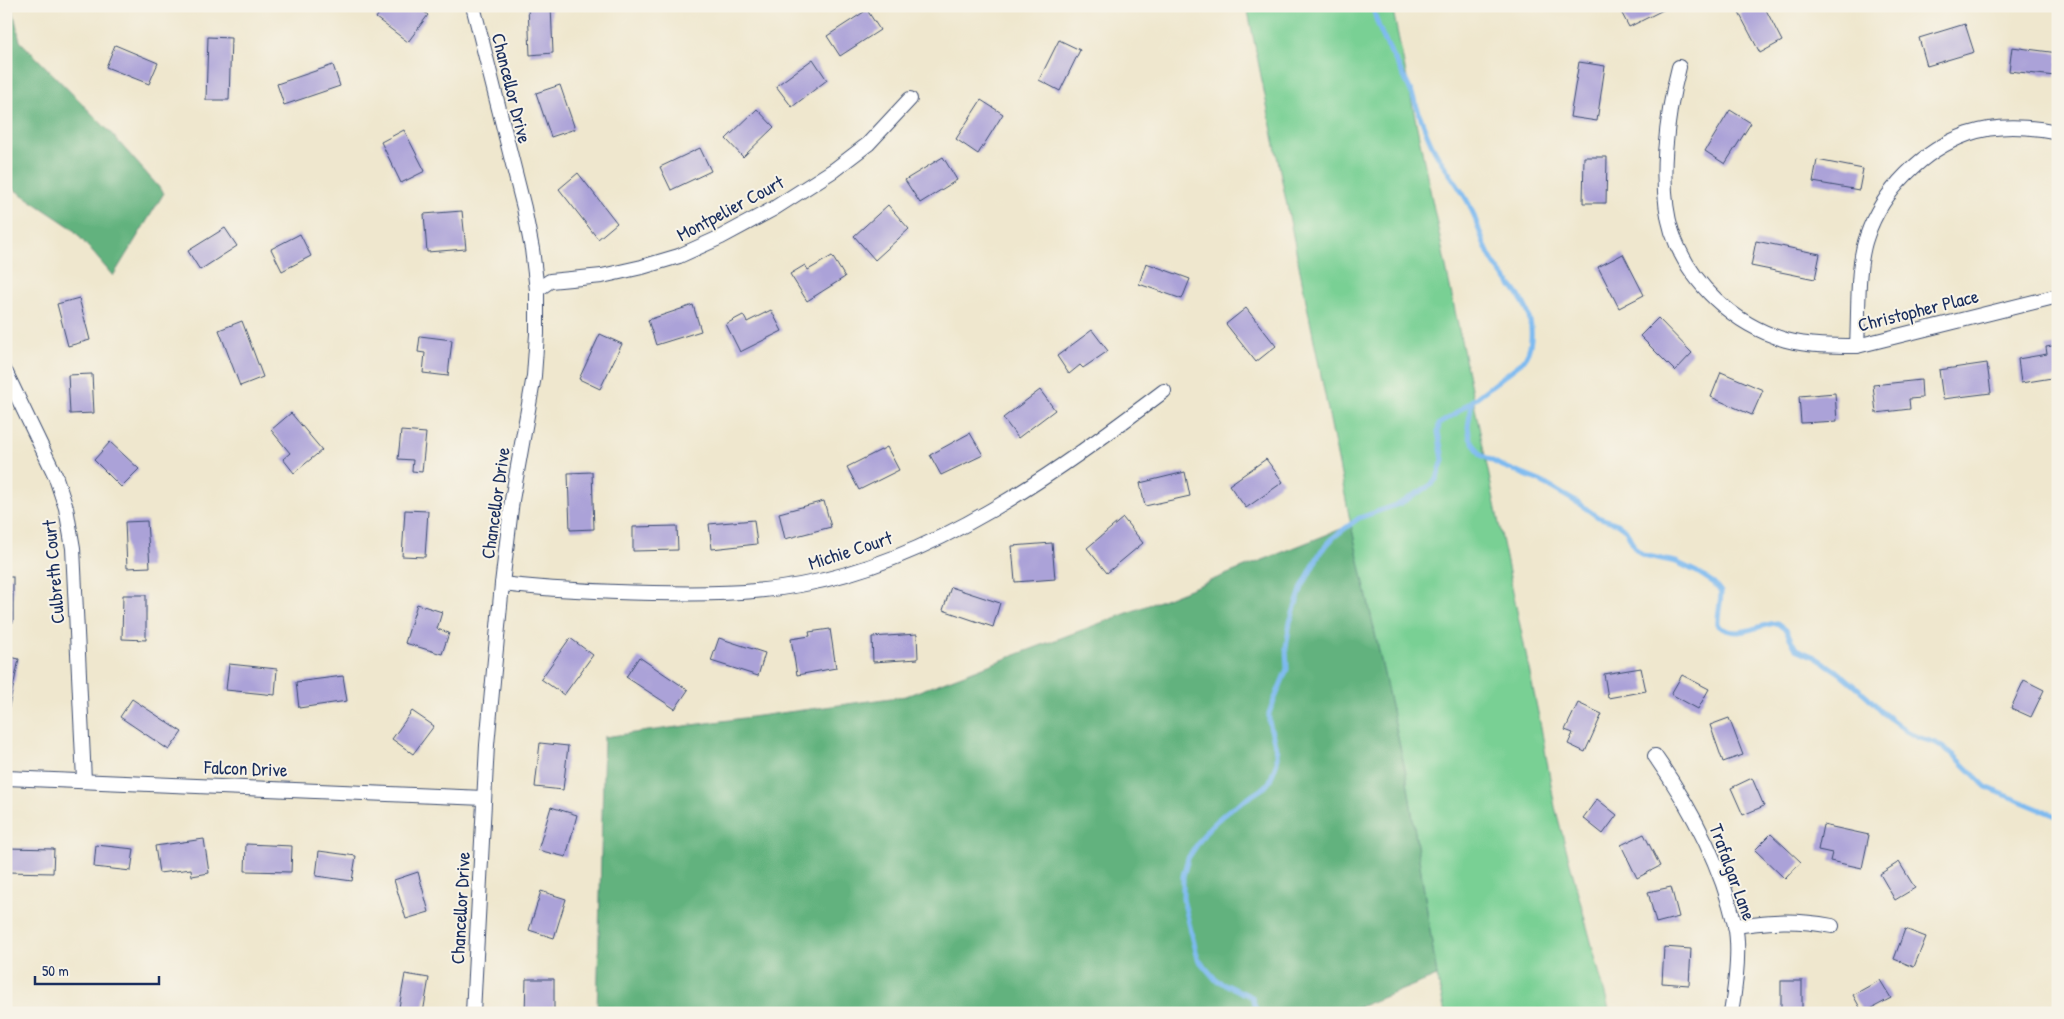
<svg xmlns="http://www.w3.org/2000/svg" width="2064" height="1019" font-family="'Patrick Hand',sans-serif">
<rect width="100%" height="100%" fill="#f7f3e8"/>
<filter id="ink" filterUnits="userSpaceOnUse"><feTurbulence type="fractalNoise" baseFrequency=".02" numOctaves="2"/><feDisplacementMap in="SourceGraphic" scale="10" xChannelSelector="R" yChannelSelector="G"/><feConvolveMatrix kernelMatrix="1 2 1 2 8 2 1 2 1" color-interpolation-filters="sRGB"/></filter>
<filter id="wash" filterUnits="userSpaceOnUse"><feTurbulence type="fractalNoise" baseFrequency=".0096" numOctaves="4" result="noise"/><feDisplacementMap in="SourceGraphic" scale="20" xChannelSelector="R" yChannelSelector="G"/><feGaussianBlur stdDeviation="1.12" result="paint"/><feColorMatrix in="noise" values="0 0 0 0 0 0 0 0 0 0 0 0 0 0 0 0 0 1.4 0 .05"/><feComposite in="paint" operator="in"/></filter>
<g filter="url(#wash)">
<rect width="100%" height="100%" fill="#efe7ce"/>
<path fill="#79d094" stroke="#4a8079" d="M1247 6H1392L1541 727 1555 807 1610 1013H1445L1437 976 1406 774 1351 525Z"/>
<g fill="#62b27e" stroke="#3e706e">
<path d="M6 6H12L20 41 109 131 164 193 113 276 72 228 6 184Z"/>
<path d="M1351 525 1406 774 1437 976 1344 1013H597L604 737 906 696 1162 600Z"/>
</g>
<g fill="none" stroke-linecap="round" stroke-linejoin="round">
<g stroke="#7dbaf0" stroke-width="5">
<path d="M1472 400 1468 427 1470 438 1481 455 1500 465 1540 481 1578 503 1598 517 1618 524 1626 530 1635 548 1643 555 1676 562 1697 572 1714 583 1721 592C1721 604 1717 614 1718 626 1740 640 1755 625 1777 623L1786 630 1796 649 1815 657 1841 674 1868 697 1882 712 1906 731 1917 737 1936 743 1954 755 1986 787 2058 817"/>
<path d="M1257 1013 1252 997 1216 980 1198 959 1183 899V876L1188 858 1207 830 1214 823 1229 810 1265 787 1270 781 1277 762V752L1269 722V713L1287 669 1286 648 1290 622 1302 587 1321 551 1335 536 1359 518 1399 504 1431 485 1437 478 1443 460 1438 432 1439 424 1455 414 1521 363C1534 350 1533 327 1527 310 1519 291 1502 277 1492 260 1481 242 1478 222 1469 204 1459 185 1444 168 1434 149 1422 127 1417 101 1405 79 1394 56 1377 32 1373 6"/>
</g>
</g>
<g id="blocks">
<g fill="#aba2d8">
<path d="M384 6H417L428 15 408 42 376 18Z"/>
<path d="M528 6H551L553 53 530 55Z"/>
<path d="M1624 6H1671L1629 27 1619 8Z"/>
<path d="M1753 6H1764L1782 41 1760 53 1739 13Z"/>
<path d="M867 10 880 30 840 56 827 36Z"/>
<path d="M1965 24 1974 52 1927 66 1919 38Z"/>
<path d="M208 37 231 38 229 100H206Z"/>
<path d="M1059 40 1080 50 1060 91 1039 80Z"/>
<path d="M115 45 158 63 149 84 106 67Z"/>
<path d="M2012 47 2058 53 2055 76 2009 71Z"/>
<path d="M813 59 827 80 792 107 776 86Z"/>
<path d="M1579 62 1605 66 1597 121 1570 117Z"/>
<path d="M333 65 340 86 284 105 277 84Z"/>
<path d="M560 85 575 129 551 137 536 93Z"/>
<path d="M981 100 1003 114 978 154 956 139Z"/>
<path d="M757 109 774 127 743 157 726 139Z"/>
<path d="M1730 110 1751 123 1725 164 1705 151Z"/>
<path d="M404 130 425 171 401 183 381 142Z"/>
<path d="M700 148 711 171 671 190 660 167Z"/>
<path d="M943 157 957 180 920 203 905 180Z"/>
<path d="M1584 157H1607L1606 203H1583Z"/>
<path d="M1817 160 1863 169 1859 190 1813 182Z"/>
<path d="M578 173 617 223 598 239 559 189Z"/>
<path d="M888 205 909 229 875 260 854 236Z"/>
<path d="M462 211 466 249 427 252 424 214Z"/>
<path d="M225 228 237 246 200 270 188 251Z"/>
<path d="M300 234 311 256 282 271 271 249Z"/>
<path d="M1756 241 1820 254 1815 279 1751 266Z"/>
<path d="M1623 254 1644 295 1619 308 1598 267Z"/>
<path d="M832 256 845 277 807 301 790 274 805 265 808 270Z"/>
<path d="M1146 263 1190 279 1182 299 1139 284Z"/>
<path d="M79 298 90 340 68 346 57 304Z"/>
<path d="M693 305 701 331 656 345 648 320Z"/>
<path d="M1246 308 1276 346 1256 362 1226 324Z"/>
<path d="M771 310 782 331 740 352 726 324 743 315 747 322Z"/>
<path d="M1658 318 1692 353 1675 371 1640 336Z"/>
<path d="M242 321 263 377 240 386 219 330Z"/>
<path d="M1092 330 1108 351 1083 368 1080 365 1069 374 1057 356Z"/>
<path d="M600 334 622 344 600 389 579 379Z"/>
<path d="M420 336 452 340 448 376 423 373 425 353 418 352Z"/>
<path d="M2058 345V377L2021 383 2018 359 2047 354 2046 347Z"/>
<path d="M1987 363 1991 393 1943 399 1939 370Z"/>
<path d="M1721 372 1763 390 1752 415 1711 397Z"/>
<path d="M92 374 94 413 70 414 68 375Z"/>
<path d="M1921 380 1922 398 1909 399 1910 409 1876 413 1873 385Z"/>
<path d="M1040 390 1055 410 1018 438 1003 418Z"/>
<path d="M1835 393 1837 421 1801 423 1799 396Z"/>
<path d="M291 413 322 450 294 473 283 459 290 453 271 430Z"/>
<path d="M401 431 426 433 422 472 412 471 413 460 398 459Z"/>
<path d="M970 433 983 455 941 475 930 455Z"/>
<path d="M110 442 139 469 121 487 94 460Z"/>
<path d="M887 447 899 470 859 490 847 467Z"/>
<path d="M1266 459 1283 482 1246 508 1229 485Z"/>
<path d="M592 472 594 529 570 530 568 473Z"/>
<path d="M1185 472 1190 496 1145 506 1140 483Z"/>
<path d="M824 501 831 527 785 539 779 513Z"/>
<path d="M405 510 428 511 425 557 402 556Z"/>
<path d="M1123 518 1143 543 1107 573 1087 548Z"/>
<path d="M754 520 757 544 712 549 709 524Z"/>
<path d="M147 521 150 567 127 568 125 522Z"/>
<path d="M677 526 678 550 633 551V527Z"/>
<path d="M1052 543 1055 579 1015 582 1012 546Z"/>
<rect x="6" y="577" width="7" height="45"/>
<path d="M951 587 1000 603 993 627 943 610Z"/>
<path d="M123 595H146V640L122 639Z"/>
<path d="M417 604 442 612 437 629 449 633 442 654 405 643Z"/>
<path d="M830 629 836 668 797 675 791 639 810 636 809 632Z"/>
<path d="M917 634 918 659 873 662 872 637Z"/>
<path d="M570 638 593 655 564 695 541 679Z"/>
<path d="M719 638 765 653 758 676 711 661Z"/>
<path d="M6 656 19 659 7 716H6Z"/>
<path d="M639 657 688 690 675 709 626 677Z"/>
<path d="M229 664 277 669 275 695 226 690Z"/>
<path d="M1641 668 1646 691 1608 698 1604 674Z"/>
<path d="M1682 675 1709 689 1698 709 1671 694Z"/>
<path d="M343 676 347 701 299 708 296 682Z"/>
<path d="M2024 680 2044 690 2031 717 2011 708Z"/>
<path d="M132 699 182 732 169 750 120 717Z"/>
<path d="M1578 703 1602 714 1585 752 1568 744 1573 733 1565 730Z"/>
<path d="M412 711 434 726 413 754 392 739Z"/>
<path d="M1729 718 1743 755 1723 762 1710 725Z"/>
<path d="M540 743 568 746 563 790 535 787Z"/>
<path d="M1752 778 1764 806 1743 815 1731 788Z"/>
<path d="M1597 799 1617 815 1603 834 1583 818Z"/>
<path d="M551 807 577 815 566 857 538 850Z"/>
<path d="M1823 825 1869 835 1862 868 1830 861 1832 853 1818 850Z"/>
<path d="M1644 834 1660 866 1637 878 1621 845Z"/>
<path d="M1771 834 1801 862 1785 879 1755 850Z"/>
<path d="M204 839 209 873 192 876 191 869 159 873 155 846Z"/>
<path d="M246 844 292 846 291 872 245 871Z"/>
<path d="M96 845 134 849 131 871 94 867Z"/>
<path d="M7 848 54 849 53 873 7 872Z"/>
<path d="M319 851 356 856 352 881 316 876Z"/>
<path d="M1899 862 1915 888 1895 900 1880 874Z"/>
<path d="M418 872 429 912 406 919 394 880Z"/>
<path d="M1671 887 1679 917 1656 923 1648 892Z"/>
<path d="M541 891 566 899 554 938 529 930Z"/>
<path d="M1905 929 1926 937 1914 967 1894 959Z"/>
<path d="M1664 947 1691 949 1689 985 1662 983Z"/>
<path d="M405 974 429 978 423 1013H398Z"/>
<path d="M526 979H554V1013H525Z"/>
<path d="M1880 980 1891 998 1863 1013 1853 995Z"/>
<rect x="1781" y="981" width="21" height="32"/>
</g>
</g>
</g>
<g filter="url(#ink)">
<use href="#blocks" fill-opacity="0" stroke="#3b4b6f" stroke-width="1"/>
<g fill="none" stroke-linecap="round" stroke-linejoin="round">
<g stroke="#3b4b6f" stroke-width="16">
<g id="minor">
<path d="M473 6 524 208 532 249 537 290V334L534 376 512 500 502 584 487 745 473 1013"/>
<path d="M1679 67C1667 113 1657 185 1672 232 1689 283 1734 325 1786 340 1809 346 1833 346 1857 346L2058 296"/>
<path d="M537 290 550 281 602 276 642 267 679 256 721 237 773 209 834 170 868 144 910 99"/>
<path d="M1857 346C1859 313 1856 266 1867 236 1882 191 1923 150 1968 134 1997 124 2028 126 2058 132"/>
<path d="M6 373 55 475 66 508 73 548 84 780"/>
<path d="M502 584C553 590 602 592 653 593 703 594 751 594 800 585 935 561 1057 472 1164 391"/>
<path d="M1655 756C1690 806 1721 865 1735 925 1740 948 1735 989 1731 1013"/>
<path d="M6 778 484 798"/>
<path d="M1735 926C1773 921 1794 919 1832 926"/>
</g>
</g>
<use href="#minor" stroke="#fff" stroke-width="14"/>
</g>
</g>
<g text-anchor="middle" stroke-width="4" stroke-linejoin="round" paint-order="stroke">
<g font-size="19" fill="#1b2f5e" stroke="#f7f3e8">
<text transform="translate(512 88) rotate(76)" y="7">Chancellor Drive</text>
<text transform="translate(730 208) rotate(-28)" y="7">Montpelier Court</text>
<text transform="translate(1918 310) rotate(-14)" y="7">Christopher Place</text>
<text transform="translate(495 503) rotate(-82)" y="7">Chancellor Drive</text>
<text transform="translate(850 550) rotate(-18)" y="7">Michie Court</text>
<text transform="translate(53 572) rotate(-95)" y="7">Culbreth Court</text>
<text transform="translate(246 768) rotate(2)" y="7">Falcon Drive</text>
<text transform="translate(1733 872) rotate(70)" y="7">Trafalgar Lane</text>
<text transform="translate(460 908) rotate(-87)" y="7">Chancellor Drive</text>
</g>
</g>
<rect width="2064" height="1019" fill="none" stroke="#f7f3e8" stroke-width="25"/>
<path d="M35 976v8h124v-8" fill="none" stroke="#1b2f5e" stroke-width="2.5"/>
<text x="42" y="976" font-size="15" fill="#1b2f5e" stroke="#f7f3e8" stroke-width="4" paint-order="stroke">50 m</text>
</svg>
